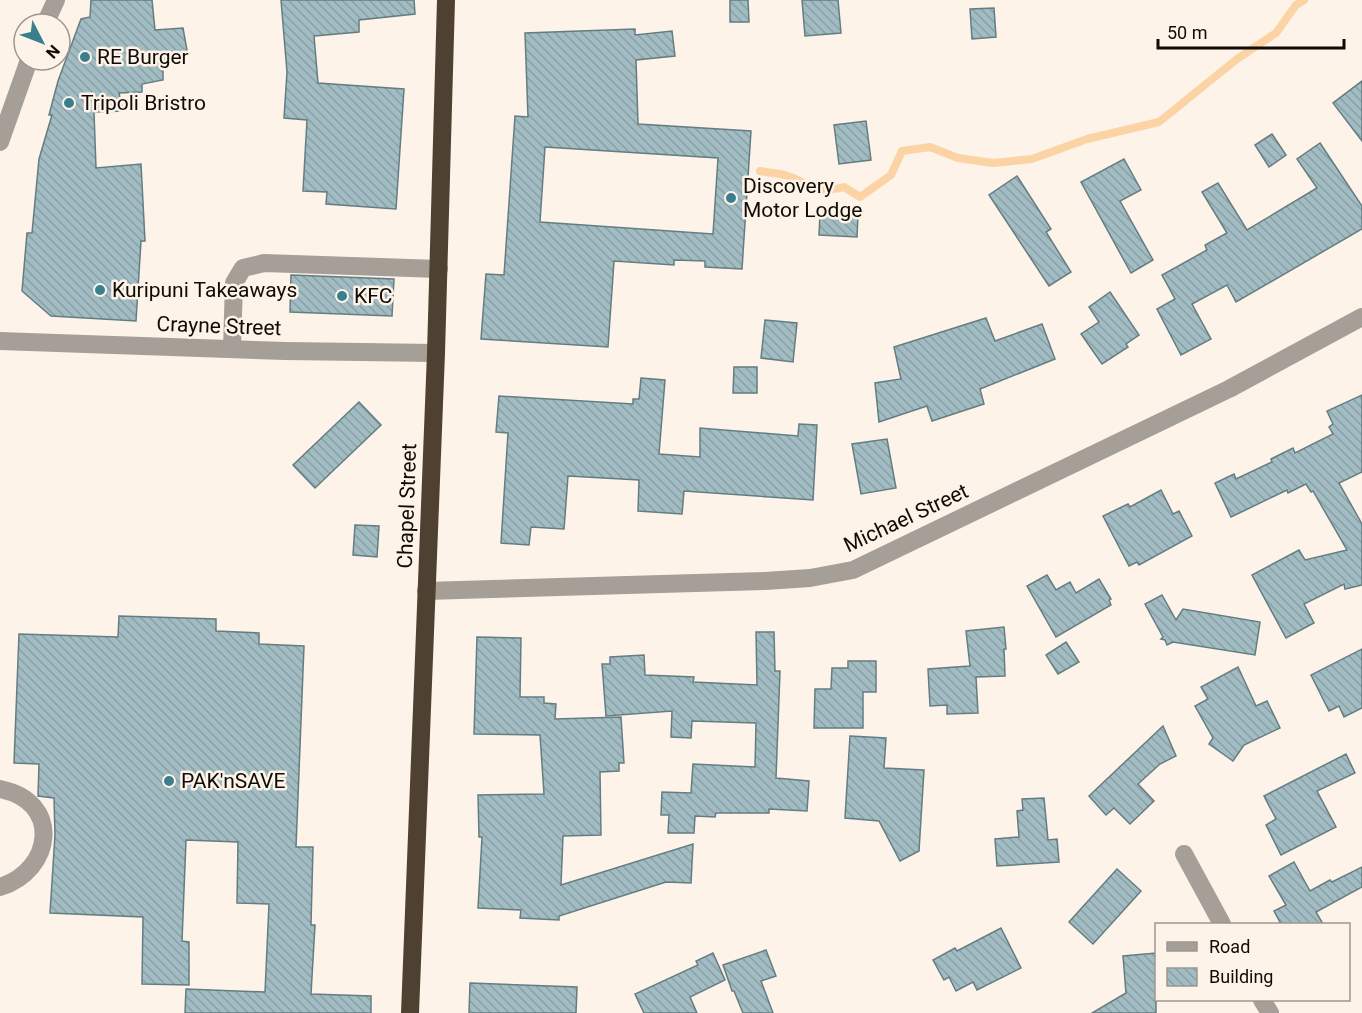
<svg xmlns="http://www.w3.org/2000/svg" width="1362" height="1013" font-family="Roboto,sans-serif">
<defs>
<pattern id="building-back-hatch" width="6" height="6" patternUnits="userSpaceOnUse" patternTransform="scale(1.5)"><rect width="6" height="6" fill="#a1bcc2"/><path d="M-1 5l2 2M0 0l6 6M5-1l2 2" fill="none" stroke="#8aa0a5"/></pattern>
</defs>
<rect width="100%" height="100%" fill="#fdf3e8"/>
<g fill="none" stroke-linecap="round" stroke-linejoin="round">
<path stroke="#fbd3a4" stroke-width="8" d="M760 171C768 173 777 173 785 175 813 183 809 196 844 187L860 197 891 175 902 151 930 147 958 158 993 163 1032 159 1087 139 1159 122 1237 59 1276 33 1296 5 1304 0"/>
</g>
<g fill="url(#building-back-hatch)" stroke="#647d82" stroke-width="1.5" fill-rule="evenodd">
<path d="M91 0H152L155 30 183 28 188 56 163 60V80L142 84V92L119 93 123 111 94 112 96 168 141 164 145 241H141L136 321 51 316 22 291 27 233H32L39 159 52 115H49L58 81 81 19 90 17Z"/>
<path d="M281 0H414L415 14 359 20V32L314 36 318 83 404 89 396 209 326 204 327 192 303 191 307 120 284 118 287 72Z"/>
<path d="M730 0H748L749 22H730Z"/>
<path d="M802 0H838L841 33 805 36Z"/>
<path d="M994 8 996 37 972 39 970 9Z"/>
<path d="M635 29V35L672 31 675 56 636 60 638 124 751 131 742 269 705 267V261L674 260V265L614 261 608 347 481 339 486 274 504 275 515 116 528 117 525 33ZM545 147 718 158 713 234 540 222Z"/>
<path d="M1362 81V141L1333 103Z"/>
<path d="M866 121 871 160 839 164 834 125Z"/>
<path d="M1272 134 1286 155 1269 167 1255 145Z"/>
<path d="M1320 143 1362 206V229L1236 302 1227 285 1192 304 1211 339 1181 355 1157 309 1175 299 1162 275 1207 250 1205 245 1227 233 1202 192 1218 183 1247 230 1317 188 1297 159Z"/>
<path d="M1124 159 1141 190 1120 201 1153 260 1131 273 1081 182Z"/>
<path d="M1017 176 1051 229 1046 232 1071 272 1049 286 989 195Z"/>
<path d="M820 214 858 215 857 237 819 235Z"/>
<path d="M291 275 394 279 392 316 290 312Z"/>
<path d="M1110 292 1139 335 1126 344 1128 347 1102 364 1081 334 1099 322 1089 307Z"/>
<path d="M986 318 995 341 1042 324 1055 359 980 389 984 404 932 421 927 406 879 422 875 383 901 379 894 347Z"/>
<path d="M765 320 797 323 793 362 761 358Z"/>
<path d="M734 367H757V393H733Z"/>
<path d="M641 378 665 380 659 454 700 457V428L798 436 799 424 817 425 813 500 684 491 682 514 638 511 639 480 568 476 564 529 531 527 529 545 501 543 508 433 496 432 499 396 633 404V399H639Z"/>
<path d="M1362 395V472L1339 483 1362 524V585L1345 589 1344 584 1304 604 1314 623 1286 638 1252 575 1299 550 1305 560 1347 550 1313 491 1311 492 1306 484 1288 493 1287 490 1231 517 1215 483 1234 474 1236 479 1272 462 1271 459 1293 448 1295 453 1333 434 1329 427 1333 424 1327 411Z"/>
<path d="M359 402 381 425 315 488 293 465Z"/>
<path d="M887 439 896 488 861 494 852 444Z"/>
<path d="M1161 490 1173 514 1179 511 1192 536 1139 565 1137 562 1129 566 1103 516 1128 504 1130 507Z"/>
<path d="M355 525 379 526 377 557 353 555Z"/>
<path d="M1047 575 1056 590 1070 582 1076 593 1099 579 1111 599 1109 600 1111 605 1056 637 1027 586Z"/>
<path d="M1162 595 1176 620 1183 609 1260 622 1255 655 1173 642 1167 645 1165 640 1161 639 1163 637 1145 604Z"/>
<path d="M119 616 216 619V631L259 633V644L304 646 296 847H313L311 925H315L311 994 371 996V1013H185L186 989 265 992 269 904 237 903 238 842 186 840 182 941 189 942V985L142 984 143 917 50 913 55 835 54 798 38 796 39 764 14 763 19 634 118 637Z"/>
<path d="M1004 627 1006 649H1004L1005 676 976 677 978 713 947 714V705L930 706 928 669 970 666 966 631Z"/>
<path d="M756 632H774L775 671H780L776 778 809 781 807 811 769 809V813H716L715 817 695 816 694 833H668L669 815H661L662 792 691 793 693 764 755 767 756 723 692 721 691 738 671 737 672 711 606 716 602 664H610V657L644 655 645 675 694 677 693 682 757 685Z"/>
<path d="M477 637 521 638 520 697H544V703L556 704 555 719 621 717 624 763H619V771L600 772 601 835 563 836 561 885 693 844 691 883 666 882 559 916V920L520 918 521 910 478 908 482 837H479L478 795 544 794 540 735 474 734Z"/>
<path d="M1066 642 1079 662 1058 674 1046 655Z"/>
<path d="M1362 649V708L1344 717 1339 706 1329 711 1311 675Z"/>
<path d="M848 661H876V692H863V728H814L815 689H831L832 668H848Z"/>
<path d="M1238 667 1256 706 1267 701 1280 728 1244 745 1233 761 1209 744 1213 738 1195 706 1208 699 1201 687Z"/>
<path d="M1163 726 1176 756 1160 764 1138 784 1154 801 1130 824 1114 808 1106 815 1089 796Z"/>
<path d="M850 736 886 738 884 768 924 770 919 851 900 861 879 821 845 818Z"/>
<path d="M1346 754 1355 773 1317 791 1336 827 1281 855 1266 825 1276 819 1264 796Z"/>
<path d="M1044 798 1048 840 1057 839 1059 862 997 866 995 839 1019 837 1017 811 1023 810 1022 799Z"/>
<path d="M1294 862 1310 891 1330 880 1332 882 1362 867V887L1316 912 1323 924H1281L1274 911 1286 905 1269 876Z"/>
<path d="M1117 869 1141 891 1093 944 1069 922Z"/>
<path d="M1001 928 1021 968 977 990 973 982 956 991 949 977 944 980 933 960 955 948 957 951Z"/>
<path d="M766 950 776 976 761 981 773 1013H743L734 991H732L723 965Z"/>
<path d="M713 953 725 980 690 997 697 1013H644L635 994 698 965 696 961Z"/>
<path d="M1156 953V1013H1092L1126 993 1123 956Z"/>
<path d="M470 983 577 987 576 1013H469Z"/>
</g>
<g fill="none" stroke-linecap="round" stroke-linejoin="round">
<g stroke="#a69f97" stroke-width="18">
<path d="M45 24 56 0"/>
<path d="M0 142 29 60"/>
<path d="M0 341 285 351 436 353"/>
<path d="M232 348 234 283 243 268 264 263 439 269"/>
<path d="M426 591 765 581 810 578 853 570 1229 389 1362 317"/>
<path d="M0 789C62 801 54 870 0 887"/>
<path d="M1184 854 1222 924"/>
<path d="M1262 1000 1270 1013"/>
</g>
<path stroke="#4e4131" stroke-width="18" d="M410 1013 436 353 446 0"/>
</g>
<g fill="#3a7f8d" stroke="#fdf3e8" stroke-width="2">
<circle cx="85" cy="57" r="6"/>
<circle cx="69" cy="103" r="6"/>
<circle cx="731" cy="198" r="6"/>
<circle cx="100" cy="290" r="6"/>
<circle cx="342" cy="296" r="6"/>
<circle cx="169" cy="781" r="6"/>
</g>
<g text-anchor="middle" stroke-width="5" stroke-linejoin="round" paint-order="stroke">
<g font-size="21" fill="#100b06" stroke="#fdf3e8" text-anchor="start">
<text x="97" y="64">RE Burger</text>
<text x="81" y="110">Tripoli Bristro</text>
<text x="743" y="193">Discovery<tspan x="743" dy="24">Motor Lodge</tspan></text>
<text x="112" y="297">Kuripuni Takeaways</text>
<text x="354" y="303">KFC</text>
<text x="181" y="788">PAK'nSAVE</text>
</g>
<g font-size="21" fill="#100b06" stroke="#fdf3e8">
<text transform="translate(219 326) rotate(2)" y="7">Crayne Street</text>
<text transform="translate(407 506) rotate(-88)" y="7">Chapel Street</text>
<text transform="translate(906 518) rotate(-25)" y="7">Michael Street</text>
</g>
</g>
<rect x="1155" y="923" width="195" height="78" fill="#fdf3e8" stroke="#9e968e" stroke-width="1.5"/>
<rect x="1167" y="942" width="30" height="9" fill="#a69f97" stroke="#9e968e" stroke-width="1.5"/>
<text x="1209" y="953" font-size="18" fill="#100b06">Road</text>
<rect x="1167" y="968" width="30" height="18" fill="url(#building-back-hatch)" stroke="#9e968e" stroke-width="1.5"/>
<text x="1209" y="983" font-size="18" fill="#100b06">Building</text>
<g transform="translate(42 42) rotate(132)"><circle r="28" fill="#fdf3e8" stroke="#9e968e" stroke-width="1.5"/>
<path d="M0-4.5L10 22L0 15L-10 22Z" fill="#3a7f8d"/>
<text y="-9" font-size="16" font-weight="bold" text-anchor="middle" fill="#100b06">N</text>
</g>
<path d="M1158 39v9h186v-9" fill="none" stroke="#100b06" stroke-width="3"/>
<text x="1167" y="39" font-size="18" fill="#100b06" stroke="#fdf3e8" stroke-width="4.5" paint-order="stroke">50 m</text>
</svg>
